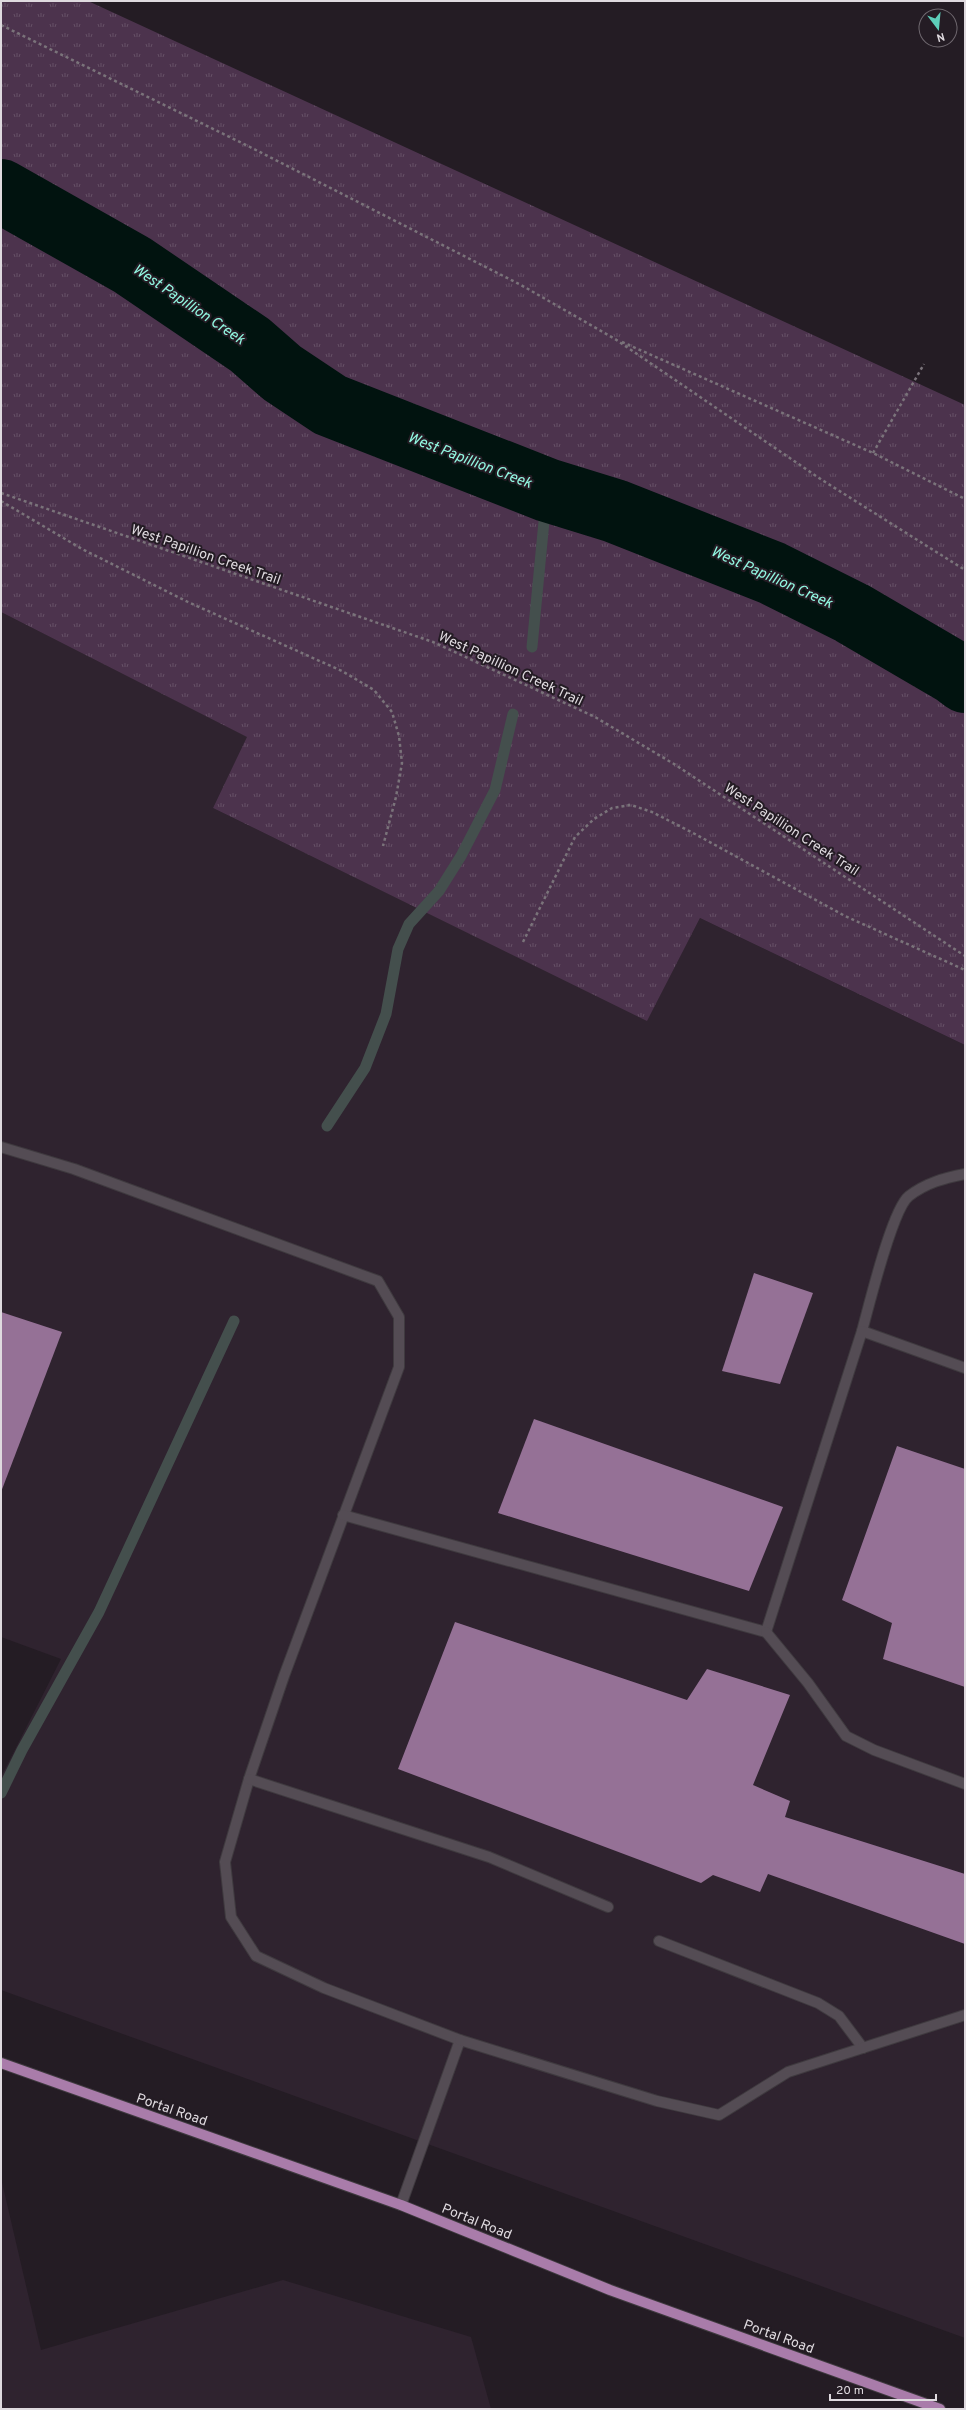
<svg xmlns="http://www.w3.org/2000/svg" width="966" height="2410" font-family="Overpass,sans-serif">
<defs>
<pattern id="grass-tufts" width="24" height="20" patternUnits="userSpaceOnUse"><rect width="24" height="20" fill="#4c334d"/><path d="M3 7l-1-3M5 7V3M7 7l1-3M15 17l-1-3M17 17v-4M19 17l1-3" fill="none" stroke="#655066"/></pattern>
</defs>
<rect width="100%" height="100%" fill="#241c24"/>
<g fill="#2f232f">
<path d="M1 612 248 737 213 808 647 1020 700 918 965 1045V2338L1 1990V1777L61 1659 1 1637Z"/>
<path d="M1 2178 41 2350 283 2280 471 2337 491 2409H1Z"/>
</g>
<path fill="url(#grass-tufts)" d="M1 1H88L965 405V1045L700 918 647 1021 213 808 247 737 1 612Z"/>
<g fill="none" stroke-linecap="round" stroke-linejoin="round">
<g stroke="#444f4d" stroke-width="11">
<path d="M532 647 547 490"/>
<path d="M327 1126 365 1068 386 1014 398 949 409 924 439 891 461 856 495 790 513 714"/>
<path d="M1 1793 22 1750 99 1612 234 1321"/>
</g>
<path stroke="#01130f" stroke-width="64" d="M1 191 132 265 250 345 282 373 330 405 547 490 615 511 772 573 852 613 953 672 965 681"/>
</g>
<g fill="#957196">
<path d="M754 1273 813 1293 780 1384 722 1371Z"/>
<path d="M1 1312 62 1332 1 1492Z"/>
<path d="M534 1419 783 1507 749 1591 498 1513Z"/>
<path d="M897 1446 965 1469V1687L883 1659 892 1623 842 1600Z"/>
<path d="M455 1622 687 1700 707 1669 790 1695 753 1785 790 1801 785 1817 965 1874V1944L768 1874 760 1892 713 1875 701 1883 398 1769Z"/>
</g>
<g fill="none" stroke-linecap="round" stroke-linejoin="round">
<g stroke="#3f3a3f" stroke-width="12">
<g id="minor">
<path d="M1 1147 74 1169 378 1281 399 1317V1367L284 1676 249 1779 225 1862 231 1917 256 1956 324 1988 460 2040 401 2205"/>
<path d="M862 1331C869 1306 892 1209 909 1196 926 1183 944 1178 965 1174"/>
<path d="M343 1515 766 1632 862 1331 965 1368"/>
<path d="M766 1632 808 1683 846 1736 874 1750 965 1784"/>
<path d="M249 1779 489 1857 608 1907"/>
<path d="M659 1941 818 2003 839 2016 863 2048"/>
<path d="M460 2040 657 2101 719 2115 788 2072 965 2015"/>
</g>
</g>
<g stroke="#3f3a3f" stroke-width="12">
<path id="major" d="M1 2063 401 2205 610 2290 940 2409"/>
</g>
<g stroke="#7a737a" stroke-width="2.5" stroke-dasharray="3 3" stroke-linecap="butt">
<path d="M1 25 250 147 521 285 615 339 822 480 965 570"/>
<path d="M622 342 873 453 965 499"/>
<path d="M873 453 924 364"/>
<path d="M1 493 433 642 595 717 674 764 965 956"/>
<path d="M1 501 82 549 188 602 342 671 374 690 392 712 399 736 402 763 396 797 383 846"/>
<path d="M523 942 575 837 594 819 612 808 631 805 652 812 695 834 845 916 965 970"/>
</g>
<use href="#minor" stroke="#544c54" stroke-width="10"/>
<use href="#major" stroke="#a97caa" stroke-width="10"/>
</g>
<g text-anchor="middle" stroke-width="4" stroke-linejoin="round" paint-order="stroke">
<g font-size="14" fill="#dfdadf" stroke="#241c24">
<text transform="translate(206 554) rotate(19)" y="5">West Papillion Creek Trail</text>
<text transform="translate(511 668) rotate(25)" y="5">West Papillion Creek Trail</text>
<text transform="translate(792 829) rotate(33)" y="5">West Papillion Creek Trail</text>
<text transform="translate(172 2109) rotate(19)" y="5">Portal Road</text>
<text transform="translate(477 2221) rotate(22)" y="5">Portal Road</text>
<text transform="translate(779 2336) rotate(20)" y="5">Portal Road</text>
</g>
<g font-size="15" font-style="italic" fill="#92f8e2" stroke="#241c24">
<text transform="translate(189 304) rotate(34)" y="5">West Papillion Creek</text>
<text transform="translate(470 460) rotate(21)" y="5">West Papillion Creek</text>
<text transform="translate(772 577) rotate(24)" y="5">West Papillion Creek</text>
</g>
</g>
<rect width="966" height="2410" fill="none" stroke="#dfdadf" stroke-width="4"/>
<g transform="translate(938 28) rotate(164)"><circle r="19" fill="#241c24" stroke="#6f686f"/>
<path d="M0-3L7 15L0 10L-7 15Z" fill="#5dceb9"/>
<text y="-6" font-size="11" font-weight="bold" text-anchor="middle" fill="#dfdadf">N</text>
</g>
<path d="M830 2394v6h106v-6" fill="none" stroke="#dfdadf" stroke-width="2"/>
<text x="836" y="2394" font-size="12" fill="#dfdadf" stroke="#241c24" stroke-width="3" paint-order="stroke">20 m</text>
</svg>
